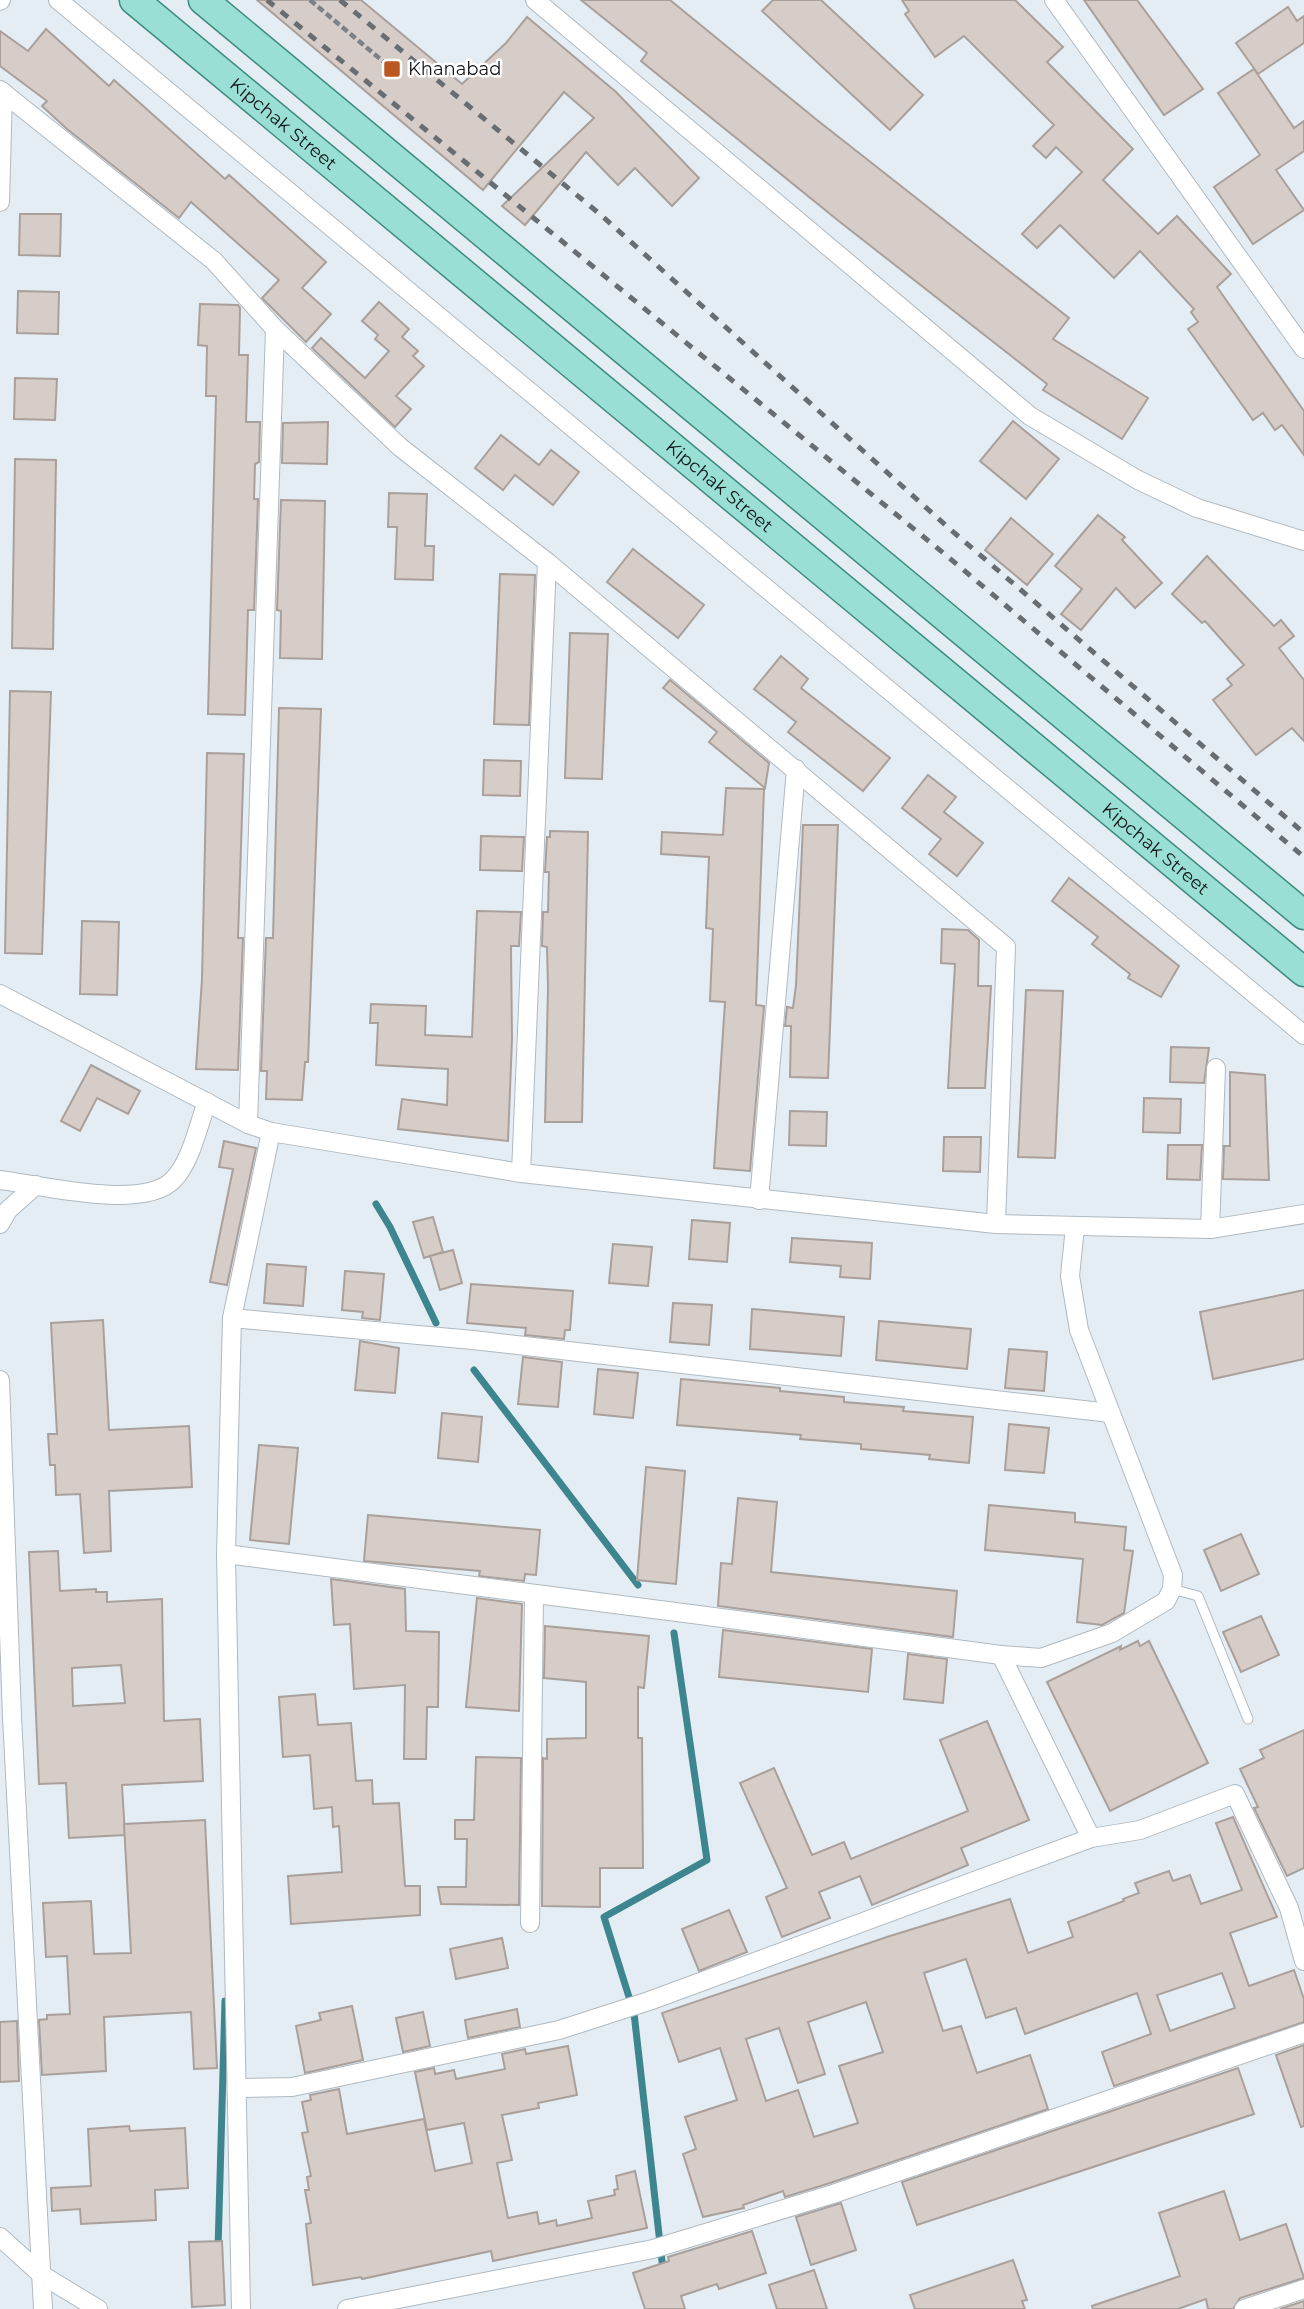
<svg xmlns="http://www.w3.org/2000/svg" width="1304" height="2309" font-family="Montserrat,sans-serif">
<rect width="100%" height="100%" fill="#e4edf4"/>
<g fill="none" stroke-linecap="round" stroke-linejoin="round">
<g stroke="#3d868f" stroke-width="7">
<path d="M376 1204 390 1227 436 1323"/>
<path d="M474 1370 638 1585"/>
<path d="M218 2249 225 2001"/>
<path d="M663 2270 634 2013 604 1917 707 1860 674 1633"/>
</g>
</g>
<g fill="#d7cdc8" stroke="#aaa09b" stroke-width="2" fill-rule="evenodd">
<path d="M257 0H361L462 84 506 43 527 17 616 92 699 178 672 206 635 168 618 185 586 152 525 225 502 206 594 118 564 92 483 190Z"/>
<path d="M581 0H670L817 120 1069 318 1053 339 1148 398 1122 439 1043 390 1047 384 840 222 641 61 647 53Z"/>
<path d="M773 0H821L923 95 890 130 762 11Z"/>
<path d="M902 0H1015L1063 47 1047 62 1133 149 1103 180 1158 234 1177 216 1231 274 1217 287 1304 411V455L1282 425 1275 430 1263 413 1253 420 1188 329 1198 322 1191 312 1194 309 1140 251 1114 278 1060 225 1037 248 1022 234 1082 172 1056 147 1046 158 1033 146 1054 125 964 36 935 57 905 14 909 11Z"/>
<path d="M1084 0H1137L1203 89 1164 115Z"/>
<path d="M1288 7 1297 21 1304 16V43L1258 74 1236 43Z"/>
<path d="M46 29 109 86 114 80 225 179 229 175 326 262 302 288 331 314 306 342 262 298 279 280 191 202 179 218 67 129 42 106 47 101 0 66V31L28 51Z"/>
<path d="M1254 69 1294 128 1304 121V151L1276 170 1304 210 1253 244 1214 187 1260 155 1218 93Z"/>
<path d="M20 214H61L60 256 19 255Z"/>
<path d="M18 291 59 292 58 334 17 333Z"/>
<path d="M379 302 409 329 402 337 418 351 413 356 424 366 396 396 411 409 395 427 312 348 321 338 365 378 389 351 375 339 378 335 362 321Z"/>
<path d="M200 304 238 305 240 308 239 355H248L246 422H260L259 462 255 464 254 499H258L254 610H248L245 715 208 714 216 396H206L207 346 198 345Z"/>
<path d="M15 378 57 379 55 420 14 419Z"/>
<path d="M1013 421 1059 459 1026 499 980 461Z"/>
<path d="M328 422 327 464 282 463 283 423Z"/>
<path d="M501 435 539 465 551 450 579 472 553 505 515 475 503 490 475 468Z"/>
<path d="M15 459 56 460 53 649 12 648Z"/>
<path d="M389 493 427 494 425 546H434L433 580 395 579 397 527H388Z"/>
<path d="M281 500 325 501 322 659 280 658 281 611 277 610Z"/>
<path d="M1098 515 1125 537 1122 540 1162 583 1135 608 1116 588 1081 630 1061 614 1082 589 1055 566Z"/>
<path d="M1011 518 1053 554 1027 585 985 550Z"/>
<path d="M633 549 704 605 678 638 607 582Z"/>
<path d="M1207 556 1274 626 1281 620 1294 636 1279 648 1304 680V741L1292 728 1256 755 1213 700 1232 685 1227 679 1244 665 1205 621 1202 623 1172 594Z"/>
<path d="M500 574 535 575 529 725 494 724Z"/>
<path d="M570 633 608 634 602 779 565 778Z"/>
<path d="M781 656 808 679 801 688 890 758 863 791 788 732 796 722 754 689Z"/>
<path d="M670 680 769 763 765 788 709 742 717 732 663 688Z"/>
<path d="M10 691 51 692 42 954 5 953Z"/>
<path d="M279 708 321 709 308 1062H305L302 1100 266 1099 267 1071H261L266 938H273Z"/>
<path d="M207 753 244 754 238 938H243L238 1070 196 1069 202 979Z"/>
<path d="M484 760 521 761 520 796 483 795Z"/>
<path d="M928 775 956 797 944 812 983 843 957 876 929 854 941 839 902 808Z"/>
<path d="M726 788 764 789 756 1005 764 1006 750 1171 714 1168 725 1002 710 1001 713 929 706 928 709 857 661 854 662 832 723 835Z"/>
<path d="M803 825H838L828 1078 790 1077 791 1026H785L787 1007 793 1008 796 985Z"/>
<path d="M550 831 588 832 582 1122H545L548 988 547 947 542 946 543 912H548L549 872H545L547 837H550Z"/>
<path d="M481 836 524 837 522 871 480 870Z"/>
<path d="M1069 878 1179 966 1161 997 1128 978 1130 974 1092 944 1098 937 1052 901Z"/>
<path d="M477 911 521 912 519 946H511L512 1039 508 1141 398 1129 402 1099 447 1105 448 1069 376 1065 378 1023H370L371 1004 426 1006 425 1035 472 1037Z"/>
<path d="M82 921 119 922 117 995 80 994Z"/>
<path d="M942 929 968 930 979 940 978 986H991L985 1088H948L955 964 941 963Z"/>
<path d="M1026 990 1063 991 1055 1158 1018 1157Z"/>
<path d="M1171 1047 1209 1048 1204 1083 1170 1082Z"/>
<path d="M91 1065 140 1091 128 1114 97 1098 80 1131 61 1121Z"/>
<path d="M1230 1072 1265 1075 1269 1180 1223 1179 1224 1146H1230Z"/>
<path d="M1144 1098 1181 1099 1180 1133 1143 1132Z"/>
<path d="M790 1111 827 1112 826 1146 789 1145Z"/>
<path d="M944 1137H981L980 1172 943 1171Z"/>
<path d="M224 1141 256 1148 227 1285 210 1282 233 1169 219 1167Z"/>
<path d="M1168 1145H1202L1200 1180 1167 1179Z"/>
<path d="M433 1217 443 1252 424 1258 413 1222Z"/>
<path d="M692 1220 730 1223 727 1262 689 1259Z"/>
<path d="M792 1238 872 1243 870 1279 840 1277 841 1266 790 1262Z"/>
<path d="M613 1244 652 1247 648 1286 609 1283Z"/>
<path d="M453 1250 462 1283 440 1290 430 1256Z"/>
<path d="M267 1264 306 1267 303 1306 264 1303Z"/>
<path d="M345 1271 384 1274 380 1320 362 1318 363 1312 342 1310Z"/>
<path d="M471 1284 573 1291 570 1330H565L564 1339 525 1335 526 1328 467 1323Z"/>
<path d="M1304 1290V1359L1213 1379 1200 1312Z"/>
<path d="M673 1303 712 1305 709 1345 670 1342Z"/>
<path d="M752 1309 844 1317 841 1356 750 1349Z"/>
<path d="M103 1320 109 1430 189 1426 192 1487 109 1491 111 1551 84 1553 80 1494 56 1495 55 1465H50L48 1434H57L51 1323Z"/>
<path d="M879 1321 971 1329 967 1369 876 1360Z"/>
<path d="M360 1341 399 1348 395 1393 355 1390Z"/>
<path d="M1009 1349 1047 1352 1044 1391 1005 1388Z"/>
<path d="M523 1357 562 1362 558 1407 518 1404Z"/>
<path d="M598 1369 638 1373 633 1418 594 1414Z"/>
<path d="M681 1379 780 1388V1391L844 1397V1402L904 1407 903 1411 973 1417 969 1463 929 1459 930 1455 861 1449V1444L800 1439 801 1435 677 1425Z"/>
<path d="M442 1413 482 1417 478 1462 438 1458Z"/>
<path d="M1009 1424 1049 1428 1044 1473 1005 1470Z"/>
<path d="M259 1445 298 1448 289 1544 250 1540Z"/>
<path d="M646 1467 685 1471 676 1584 637 1580Z"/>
<path d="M738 1498 777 1502 771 1572 957 1591 953 1637 718 1606 721 1563 732 1564Z"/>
<path d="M989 1505 1075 1513V1522L1126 1527 1124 1550 1133 1551 1124 1613 1102 1625 1077 1622 1083 1559 985 1550Z"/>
<path d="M368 1515 540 1530 536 1575 525 1574 524 1581 479 1576 480 1571 364 1561Z"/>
<path d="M1241 1534 1259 1574 1221 1591 1204 1550Z"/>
<path d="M58 1551 60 1591 96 1589V1592H107V1602L162 1599 164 1721 200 1719 203 1781 122 1785 125 1835 69 1838 66 1783 39 1784 29 1552ZM121 1665 125 1703 73 1706 72 1668Z"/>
<path d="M331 1579 405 1589 406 1631 439 1632 438 1707H427L426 1759H404L405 1685 354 1689 350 1624 334 1625Z"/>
<path d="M477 1598 522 1604 519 1711 466 1707Z"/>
<path d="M1261 1616 1279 1655 1241 1672 1223 1632Z"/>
<path d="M545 1626 649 1636 644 1688 638 1687V1738H642L643 1868H600V1907L542 1906 543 1758 547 1759V1739L586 1738V1682L544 1678Z"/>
<path d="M723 1630 872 1649 868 1692 719 1677Z"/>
<path d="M1138 1641 1140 1646 1149 1641 1208 1763 1110 1811 1047 1682 1121 1646 1120 1650Z"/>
<path d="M908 1654 947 1659 943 1703 904 1699Z"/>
<path d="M315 1694 318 1725 351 1723 356 1781 372 1780 373 1804 399 1803 405 1886H420V1915L291 1924 288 1876 342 1872 339 1826 333 1827 332 1807 314 1809 310 1755 283 1757 279 1697Z"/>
<path d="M987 1721 1029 1820 961 1848 968 1865 872 1905 860 1876 819 1892 830 1918 782 1937 766 1897 787 1888 740 1783 774 1768 812 1855 844 1842 851 1859 968 1811 940 1740Z"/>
<path d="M1304 1730V1868L1287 1876 1254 1808 1258 1807 1240 1769 1264 1758 1260 1750Z"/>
<path d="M476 1757 521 1758 519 1905 441 1904 438 1887H466L467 1839H455V1820H474Z"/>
<path d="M1233 1817 1277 1917 1230 1933 1249 1986 1294 1970 1304 1999V2022L1114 2086 1102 2052 1151 2034 1137 1993 1025 2034 1016 2008 986 2018 966 1959 924 1973 943 2031 961 2026 977 2073 1030 2055 1048 2109 830 2183 785 2197 783 2191 743 2205 744 2208 703 2217 683 2154 696 2149 685 2117 737 2100 720 2048 679 2062 662 2013 890 1936 1010 1899 1028 1953 1073 1937 1068 1922 1124 1901 1123 1899 1139 1893 1135 1883 1169 1871 1173 1881 1190 1875 1201 1904 1242 1890 1216 1823ZM1222 1973 1235 2008 1170 2031 1157 1995ZM866 2002 883 2052 839 2066 858 2123 814 2137 798 2090 766 2101 746 2039 779 2028 798 2083 825 2074 808 2022Z"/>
<path d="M205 1820 217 2068 194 2069 191 2012 104 2017 106 2071 42 2075 39 2020 47 2019V2015L70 2014 67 1956 46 1957 43 1903 91 1901 94 1954 131 1953 124 1824Z"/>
<path d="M729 1910 747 1952 699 1971 682 1929Z"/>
<path d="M502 1938 508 1968 456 1979 450 1949Z"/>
<path d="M352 2006 363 2060 305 2073 296 2026 321 2020 319 2013Z"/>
<path d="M517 2009 520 2027 468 2038 465 2020Z"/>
<path d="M423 2012 430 2046 403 2052 396 2018Z"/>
<path d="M17 2021 19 2081 0 2082V2022Z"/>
<path d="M1304 2045V2126L1301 2127 1276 2055Z"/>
<path d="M568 2046 577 2095 538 2103 539 2108 502 2115 512 2160 497 2163 508 2218 537 2212 539 2224 556 2220 557 2226 592 2218 588 2201 615 2195 614 2190 618 2189 616 2176 635 2171 647 2228 493 2261 491 2251 362 2279 361 2277 313 2285 306 2224 311 2223 305 2190H309L307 2177 311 2176 302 2133 308 2132 302 2102 311 2100 310 2095 339 2089 347 2134 424 2119 435 2171 472 2163 464 2123 427 2130 415 2072 434 2068 435 2074 454 2070 456 2079 505 2069 502 2054 525 2049 526 2054Z"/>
<path d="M1238 2068 1254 2114 917 2225 902 2182Z"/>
<path d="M129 2126 130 2131 185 2128 188 2188 155 2190 156 2220 81 2224 80 2209 52 2211 51 2188 91 2186 88 2129Z"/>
<path d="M1224 2191 1240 2240 1286 2224 1304 2278 1240 2298 1233 2309H1208L1206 2299 1178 2309H1093L1092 2306 1180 2276 1159 2213Z"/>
<path d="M841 2203 856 2250 811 2265 796 2217Z"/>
<path d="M752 2231 766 2273 719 2289 717 2284 681 2296 685 2309H645L633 2273 669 2261 668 2257Z"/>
<path d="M222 2241 225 2305 192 2307 189 2242Z"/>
<path d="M1013 2260 1027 2300 1022 2301 1025 2309H915L910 2295Z"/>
<path d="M814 2270 827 2309H777L769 2285Z"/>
<path d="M1304 2301V2309H1280Z"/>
</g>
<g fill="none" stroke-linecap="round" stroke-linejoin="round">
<g stroke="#b0b9c0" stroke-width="11">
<path id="lane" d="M1172 1589 1198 1596 1248 1719"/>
</g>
<g stroke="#b0b9c0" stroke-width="20">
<g id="street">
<path d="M58 0 1304 1035"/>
<path d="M535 0 1030 416 1138 480 1197 508 1304 541"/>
<path d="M1054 0 1304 349"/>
<path d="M0 1 1 0"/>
<path d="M0 90 214 261 275 329 400 447 547 562 1006 947 996 1224"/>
<path d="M0 202 3 92"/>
<path d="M0 994 248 1124 271 1132 521 1173 996 1224 1210 1229 1304 1214"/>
<path d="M248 1124 275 329"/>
<path d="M521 1173 547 562"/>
<path d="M0 1180C40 1185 143 1211 173 1180 191 1162 198 1126 207 1102"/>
<path d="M759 1200 796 769"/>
<path d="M0 1224 8 1210 36 1185"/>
<path d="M1210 1229 1216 1068"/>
<path d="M232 1318 473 1340 1110 1413"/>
<path d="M0 1380 12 1717 43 2309"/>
<path d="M226 1554C484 1589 743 1619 1001 1655L1041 1658 1112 1633 1166 1601 1172 1589 1173 1575 1079 1330 1070 1276 1075 1227"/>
<path d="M1001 1655 1091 1838"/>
<path d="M530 1923 534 1596"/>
<path d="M238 2088 292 2087 559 2030 649 2001 1091 1838 1140 1830 1235 1794 1289 1908 1304 1961"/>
<path d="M0 2237 42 2275 98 2309"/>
<path d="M241 2309 226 1554 232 1318 271 1132"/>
<path d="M347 2309 653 2249 833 2194 1304 2033"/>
<path d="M1244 2309 1304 2289"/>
</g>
</g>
<g stroke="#3e8b81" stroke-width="31">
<g id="primary">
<path id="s1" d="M134 0 1304 972"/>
<path d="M203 0 1304 915"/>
</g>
</g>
<path stroke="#7c8287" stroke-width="4.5" stroke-dasharray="7 3.5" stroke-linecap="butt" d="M310 0 392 69"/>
<use href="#lane" stroke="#fff" stroke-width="9"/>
<use href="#street" stroke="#fff" stroke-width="18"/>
<use href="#primary" stroke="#99dfd5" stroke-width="28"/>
<g stroke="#686d72" stroke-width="5" stroke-dasharray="9 9" stroke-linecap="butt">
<path d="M267 0 947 556 1304 857"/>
<path d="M340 0 601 215 951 530 1304 833"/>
</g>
</g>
<rect fill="#bb5722" stroke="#fff" stroke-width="2.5" x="383" y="60" width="18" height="18" rx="3.5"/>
<g text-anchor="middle" stroke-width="5" stroke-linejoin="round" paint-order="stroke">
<g font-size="18" fill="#131619" stroke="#fff" text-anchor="start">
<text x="408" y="75">Khanabad</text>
</g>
<g font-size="18" fill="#131619" stroke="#fff">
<text dy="6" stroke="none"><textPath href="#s1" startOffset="194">Kipchak Street</textPath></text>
<text dy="6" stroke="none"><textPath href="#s1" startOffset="761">Kipchak Street</textPath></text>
<text dy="6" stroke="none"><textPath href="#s1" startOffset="1328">Kipchak Street</textPath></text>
</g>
</g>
</svg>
